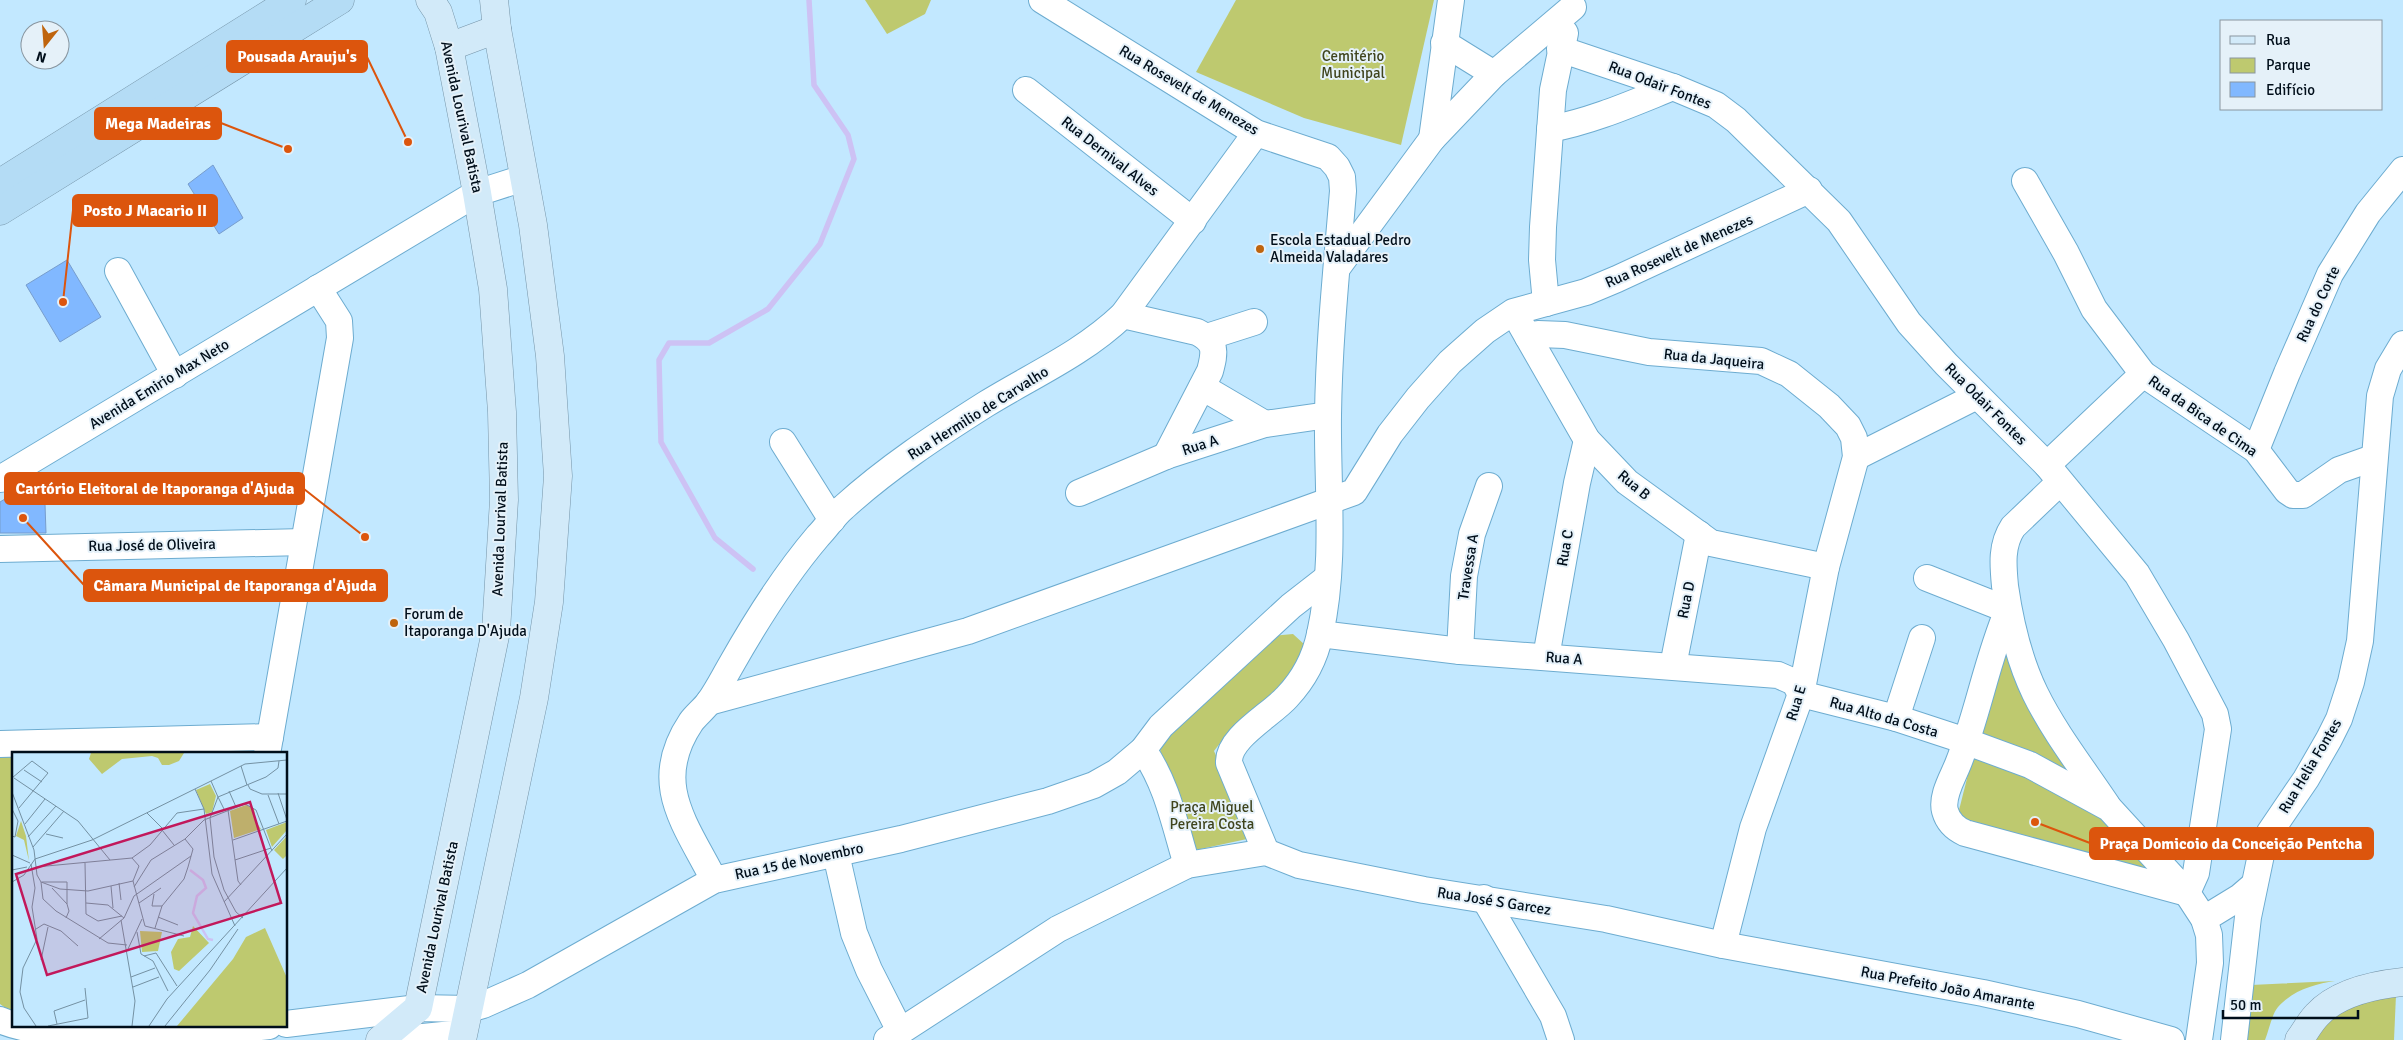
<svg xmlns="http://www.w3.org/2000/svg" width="2403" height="1040" font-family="Signika,sans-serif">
<rect width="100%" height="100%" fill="#c2e8ff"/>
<g fill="#bec96f">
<path d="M865 0H931L925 14 887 34Z"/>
<path d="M1236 0H1434L1401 145 1304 118 1196 72Z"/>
<path d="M2004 626 2082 787 1977 739Z"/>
<path d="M1293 634 1305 645 1284 686 1224 738 1214 751 1250 832 1247 839 1196 850 1159 747V736L1272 636Z"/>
<path d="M1973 755 2030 774 2101 817 2160 882 1969 827 1958 814Z"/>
<path d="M0 757H14V1014L0 1004Z"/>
<path d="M2335 981C2315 984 2293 990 2278 1007 2272 1014 2269 1030 2265 1040H2246L2251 985Z"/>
<path d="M2396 995 2394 1040H2315C2336 1007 2358 1001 2396 995Z"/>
</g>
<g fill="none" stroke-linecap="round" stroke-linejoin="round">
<path stroke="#cdc2f4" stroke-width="5.5" d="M753 569 715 538 661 442 659 360 669 343H709L768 309 820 244 854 159 848 135 814 85 809 0"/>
</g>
<g fill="#81b8ff" stroke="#779dcd">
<path d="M213 165 243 218 219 234 188 184Z"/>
<path d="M67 260 101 317 60 342 26 285Z"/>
<path d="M44 475 46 533H0V502Z"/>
</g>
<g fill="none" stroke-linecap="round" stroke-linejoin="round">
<g stroke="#6dacd0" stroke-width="28">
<g id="minor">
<path d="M1042 0 1256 133 1328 157 1337 167 1342 177 1343 191C1337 265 1329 340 1328 415 1327 487 1336 562 1320 634 1315 658 1304 679 1287 697 1271 715 1227 738 1229 763L1266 852"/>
<path d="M1444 43 1494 74"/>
<path d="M1560 49 1673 87 1716 105 1736 120 1839 221 1909 323 1946 364 2047 465 2137 574 2176 640 2215 714 2218 729 2196 873 2187 893"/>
<path d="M1026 90 1193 221"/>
<path d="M1550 129C1593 121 1633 103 1673 87"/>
<path d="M1432 139 1451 0"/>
<path d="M2025 181 2066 253 2094 309 2143 374 2256 450 2287 491 2293 495H2303L2339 470 2373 458"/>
<path d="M1337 268 1432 139 1494 74 1573 7"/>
<path d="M118 271 175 375"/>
<path d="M1546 303 1542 260 1543 227 1553 90 1565 33"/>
<path d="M1123 315 1197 332C1217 342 1215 352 1210 371L1166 456"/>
<path d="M1520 323 1587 440 1627 482 1711 543 1826 567"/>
<path d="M1207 337 1254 322"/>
<path d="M1528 337 1538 334 1565 335 1649 352 1761 361 1789 374 1829 406 1848 426 1854 438 1856 457 1826 567 1801 694 1753 828 1723 945"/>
<path d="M1202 387 1265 424"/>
<path d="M783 442 832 520"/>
<path d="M2256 450 2287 373 2330 274 2368 213 2403 170"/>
<path d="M1856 457 1977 396"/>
<path d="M2047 465 2143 374"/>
<path d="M0 479 477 193 524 178"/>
<path d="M2060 482 2013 527C2001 545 2003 565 2005 586 2010 621 2019 660 2035 693 2054 732 2083 769 2107 805"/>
<path d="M1079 493 1166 456 1265 424 1328 415"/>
<path d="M0 549 304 542"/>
<path d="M1927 578 2008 610"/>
<path d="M2008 610C1987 659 1978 714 1958 764 1953 777 1941 796 1945 811 1948 822 1956 829 1965 833L2187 893"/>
<path d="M1320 634 1460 651 1778 675 1794 682 1801 694 1896 718 1954 737 2030 765 2109 808 2187 893 2204 919 2209 935 2210 963 2199 1040"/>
<path d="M1460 651 1464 576 1472 534 1489 486"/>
<path d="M1546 657 1577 483 1587 440"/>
<path d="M1673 666 1699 534"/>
<path d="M709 702 968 631 1354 492 1390 434 1418 398 1450 362 1485 331 1513 312 1586 292 1617 279 1809 190"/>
<path d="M1896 718 1922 638"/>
<path d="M0 744 270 737"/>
<path d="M1143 750C1167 783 1175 826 1187 865"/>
<path d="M267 754 340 338 339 321 318 288"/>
<path d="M836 854 854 933 869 970 900 1031"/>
<path d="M714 880C685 823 650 783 691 722 696 715 704 709 709 702 717 691 724 677 731 665 757 619 784 576 818 536 827 527 834 515 844 507 887 468 937 435 986 404 1033 375 1082 354 1123 315L1256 133"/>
<path d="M1484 898 1553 1016 1561 1040"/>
<path d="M2204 919 2240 897 2254 885"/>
<path d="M0 1020C43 1040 150 1034 201 1031 224 1030 247 1029 269 1026"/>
<path d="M286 1024 418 1008 469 1009 483 1005 528 985 714 880 901 839 1048 801 1094 785 1117 772 1143 750 1161 726 1291 606 1327 578"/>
<path d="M393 1040 463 1033"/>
<path d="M887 1040 1058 929 1187 865 1266 852 1299 865 1424 890 1606 919 1723 945 1983 993 2078 1014 2171 1040"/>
<path d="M2234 1040 2248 917 2262 850 2270 832 2306 779 2329 739 2339 719 2351 682 2360 641 2380 396 2388 369 2403 344"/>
</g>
</g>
<g stroke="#7594a8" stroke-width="29">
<g id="major">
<path d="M449 47 497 29"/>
<path d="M380 1040 418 1008 496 631 504 500 502 412 493 289 477 193 449 47 438 12 430 0"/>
<path d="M462 1040 534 698 549 602 558 476 550 356 533 225 497 29 494 0"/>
<path d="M2299 1040C2305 1032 2310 1022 2317 1015 2338 992 2374 985 2403 982"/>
</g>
</g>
<g stroke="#7594a8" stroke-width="29">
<g id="highway">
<path d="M0 183 292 0"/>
<path d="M0 211 340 0"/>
</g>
</g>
<use href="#minor" stroke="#fff" stroke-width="26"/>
<use href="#major" stroke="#d2eaf9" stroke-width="28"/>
<use href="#highway" stroke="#b4dcf5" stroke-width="28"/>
</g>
<g fill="#bf640d" stroke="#e5f1f9" stroke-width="2">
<circle cx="1260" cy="249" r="5"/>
<circle cx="394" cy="623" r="5"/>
</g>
<g text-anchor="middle" stroke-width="4" stroke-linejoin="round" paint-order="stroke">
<g font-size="15" fill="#3f441d" stroke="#e5f1f9">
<text x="1353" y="61">Cemitério<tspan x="1353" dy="17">Municipal</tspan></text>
<text x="1212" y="812">Praça Miguel<tspan x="1212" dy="17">Pereira Costa</tspan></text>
</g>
<g font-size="15" fill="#000e1a" stroke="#e5f1f9">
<text transform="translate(1660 85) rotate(21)" y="5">Rua Odair Fontes</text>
<text transform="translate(1189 90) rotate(31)" y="5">Rua Rosevelt de Menezes</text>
<text transform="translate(462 117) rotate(78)" y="5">Avenida Lourival Batista</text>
<text transform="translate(1110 156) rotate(38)" y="5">Rua Dernival Alves</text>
<text transform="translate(1679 251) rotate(-24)" y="5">Rua Rosevelt de Menezes</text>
<text transform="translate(2318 304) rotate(-65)" y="5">Rua do Corte</text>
<text transform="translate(1714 359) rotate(6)" y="5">Rua da Jaqueira</text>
<text transform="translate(159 384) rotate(-31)" y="5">Avenida Emirio Max Neto</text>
<text transform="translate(1986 404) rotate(45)" y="5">Rua Odair Fontes</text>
<text transform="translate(978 413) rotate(-32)" y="5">Rua Hermilio de Carvalho</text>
<text transform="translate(2203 416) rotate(35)" y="5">Rua da Bica de Cima</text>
<text transform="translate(1200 445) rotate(-18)" y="5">Rua A</text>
<text transform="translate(1634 485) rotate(40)" y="5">Rua B</text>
<text transform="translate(500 519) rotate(-88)" y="5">Avenida Lourival Batista</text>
<text transform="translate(152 545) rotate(-1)" y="5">Rua José de Oliveira</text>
<text transform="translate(1565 548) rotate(-80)" y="5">Rua C</text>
<text transform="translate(1468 567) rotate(-81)" y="5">Travessa A</text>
<text transform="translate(1686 600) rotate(-79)" y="5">Rua D</text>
<text transform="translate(1564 658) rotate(4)" y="5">Rua A</text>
<text transform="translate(1796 703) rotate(-73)" y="5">Rua E</text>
<text transform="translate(1884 717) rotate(16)" y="5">Rua Alto da Costa</text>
<text transform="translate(2310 766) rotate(-59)" y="5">Rua Helia Fontes</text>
<text transform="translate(799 861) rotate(-12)" y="5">Rua 15 de Novembro</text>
<text transform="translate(1494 901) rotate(9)" y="5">Rua José S Garcez</text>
<text transform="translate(437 917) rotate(-78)" y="5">Avenida Lourival Batista</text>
<text transform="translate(1948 988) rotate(11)" y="5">Rua Prefeito João Amarante</text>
</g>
<g font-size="15" fill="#000e1a" stroke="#e5f1f9" text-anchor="start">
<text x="1270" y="245">Escola Estadual Pedro<tspan x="1270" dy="17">Almeida Valadares</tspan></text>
<text x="404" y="619">Forum de<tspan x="404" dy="17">Itaporanga D'Ajuda</tspan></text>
</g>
</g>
<g transform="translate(12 752)">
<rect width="275" height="275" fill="#c2e8ff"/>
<path d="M79 1H172L167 9 157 13H150L146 6 140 4 110 7 90 22 77 7ZM198 32 204 44 200 60 194 62 184 38ZM234 53 242 57 244 70 249 77 222 86 218 59ZM9 69 14 84 17 109 12 88 4 84ZM275 70V78L260 95 254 78ZM275 84V103L271 107 262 98ZM181 174 197 191 167 219 162 217 159 200 166 187 178 185ZM253 176 275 226V274H165L221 207 234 185ZM128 179 150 180 146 199 130 200Z" fill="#bec96f"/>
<path fill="none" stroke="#cdc2f4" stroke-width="2.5" d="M178 118 191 128 194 136 185 144 181 161 196 187 201 188"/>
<path fill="none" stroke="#7491a3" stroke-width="1" d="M229 14 235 33M12 18 30 30M0 26 20 9 36 21 7 56M2 26 66 69 98 108M199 29 233 12 275 8M236 33 238 37 250 42H275M183 37 192 57 200 122 223 174M217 39 224 55M0 40 22 98 25 123 29 130 48 137 76 139 121 129M266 41 275 68M256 43 267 72M0 57 6 69 3 85 0 84M216 58 226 129 229 133M213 59 206 45 254 25 266 16 267 9M135 61 151 77M13 72 33 47M150 78 162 93M34 82 51 86M16 85 44 54M221 88 275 69M21 95 52 59M0 103 18 111M120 106 127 114 121 129 133 174 172 184M223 108 259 96M73 111 74 162M19 112 23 136 20 155 25 187 11 216 8 240 12 256 24 274M24 115 120 106 138 93 165 61 192 57M0 118 15 115M0 130 12 123 23 107 80 88 199 29 206 45 198 66 202 105 212 138 224 160 231 166M29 130 31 147 44 159 96 191 115 193M30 130H55V152M107 131 109 148M99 134 101 156M122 135 139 108 173 87 192 68 233 52 244 58 260 99M40 136 55 152 57 159 54 166M142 142 140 154H150M212 150 275 82M74 151 96 153 112 166M127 151 149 136M74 162 86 169 110 164M146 165 166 173M109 168 123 249 120 274M143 176 150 154 172 127 176 115 181 97 173 87M24 177 32 172 49 179 66 194M125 180 129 202 141 209 156 239M87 187 112 166 122 144 179 104M116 197 130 167M132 204 144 201 165 234M29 208 36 175M119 225 143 216M121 235 147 225M45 272 42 259 73 248M36 274 76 266 73 236M137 274 155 247 275 116M153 274 198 218 226 177"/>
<path fill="#c2185b" fill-opacity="0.15" stroke="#c2185b" stroke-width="2.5" d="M238 50 269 151 35 223 4 122Z"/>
<rect width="275" height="275" fill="none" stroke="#000e1a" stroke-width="2.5"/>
</g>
<path fill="none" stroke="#dc550d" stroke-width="2" d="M408 142L367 57M288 149L221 123M63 302L73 210M365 537L304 489M23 518L84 585M2035 822L2090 843"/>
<g fill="#dc550d" stroke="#e5f1f9" stroke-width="2">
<circle cx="408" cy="142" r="5"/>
<circle cx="288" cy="149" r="5"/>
<circle cx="63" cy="302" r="5"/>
<circle cx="365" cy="537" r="5"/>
<circle cx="23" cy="518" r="5"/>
<circle cx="2035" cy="822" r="5"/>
</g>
<g fill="#dc550d" stroke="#dc550d" stroke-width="2">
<rect x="227" y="41" width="140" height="31" rx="5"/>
<rect x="95" y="108" width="126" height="31" rx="5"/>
<rect x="73" y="195" width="144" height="31" rx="5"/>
<rect x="5" y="473" width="299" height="31" rx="5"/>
<rect x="84" y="570" width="303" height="31" rx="5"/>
<rect x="2090" y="828" width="283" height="31" rx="5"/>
</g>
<g font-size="16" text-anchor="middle" font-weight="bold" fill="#fff">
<text x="297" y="62">Pousada Arauju's</text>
<text x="158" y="129">Mega Madeiras</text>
<text x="145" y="216">Posto J Macario II</text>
<text x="155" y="494">Cartório Eleitoral de Itaporanga d'Ajuda</text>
<text x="235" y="591">Câmara Municipal de Itaporanga d'Ajuda</text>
<text x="2231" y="849">Praça Domicoio da Conceição Pentcha</text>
</g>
<rect x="2220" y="20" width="162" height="90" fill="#e5f1f9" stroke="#8996a0"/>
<rect x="2230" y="36" width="25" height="8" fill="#d2eaf9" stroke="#8996a0"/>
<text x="2266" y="45" font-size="15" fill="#000e1a">Rua</text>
<rect x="2230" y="58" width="25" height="15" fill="#bec96f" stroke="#8996a0"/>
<text x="2266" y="70" font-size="15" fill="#000e1a">Parque</text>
<rect x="2230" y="82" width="25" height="15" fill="#81b8ff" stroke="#8996a0"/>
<text x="2266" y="95" font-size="15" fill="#000e1a">Edifício</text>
<g transform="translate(45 45) rotate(197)"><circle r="24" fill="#e5f1f9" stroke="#8996a0"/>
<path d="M0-4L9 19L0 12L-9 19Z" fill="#bf640d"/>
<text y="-8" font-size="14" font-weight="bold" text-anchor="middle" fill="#000e1a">N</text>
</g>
<path d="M2223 1010v8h135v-8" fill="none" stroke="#000e1a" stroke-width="2.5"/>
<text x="2230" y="1010" font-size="15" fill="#000e1a" stroke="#e5f1f9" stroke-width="4" paint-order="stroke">50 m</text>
</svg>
